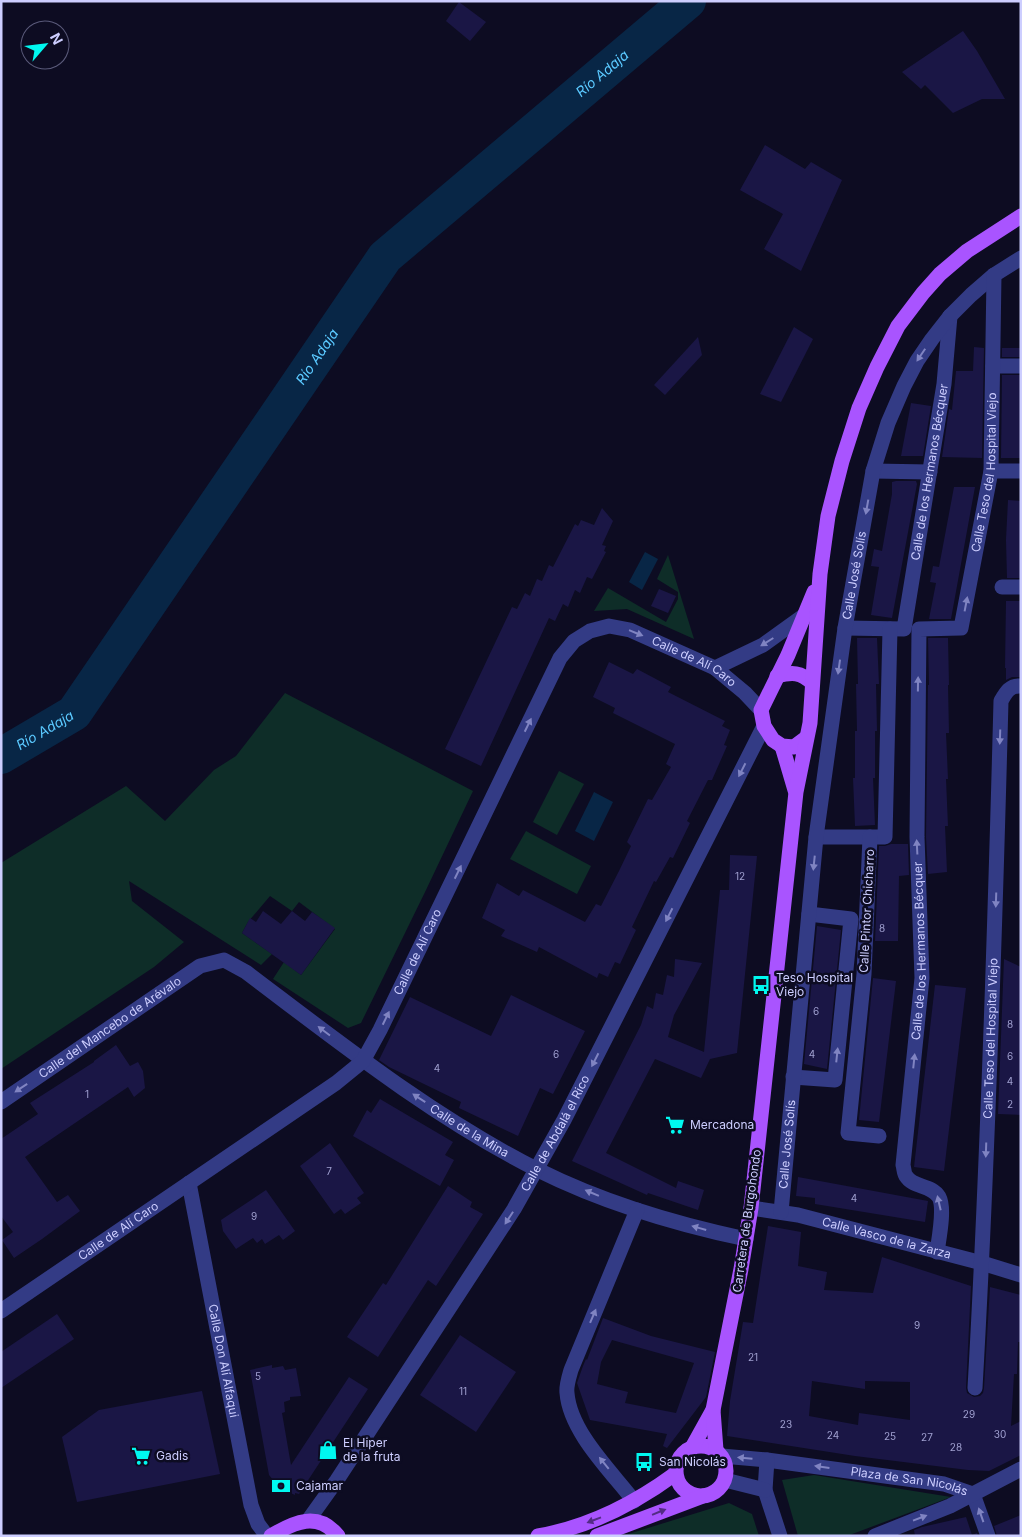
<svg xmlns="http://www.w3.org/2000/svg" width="1022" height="1537" font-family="Inter,sans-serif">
<rect width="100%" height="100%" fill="#0d0c22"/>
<g fill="#0e2d28">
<path d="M668 555 694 639 627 609 594 611 608 588 666 622 678 599V592L657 579Z"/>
<path d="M285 693 473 791 426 890 361 1023 348 1028 273 979 284 962 301 975 335 929 299 902 292 911 270 896 248 922 242 933 272 954 261 965 129 881 132 901 184 942 154 967 1 1069V863L126 786 165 821 214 770 236 756Z"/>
<path d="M559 771 584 784 557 835 533 822Z"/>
<path d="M526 831 591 866 577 894 510 859Z"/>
<path d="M814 1475 951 1497 847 1536H798L782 1480Z"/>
<path d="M729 1503 752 1514 759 1536H622Z"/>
</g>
<g fill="#082646">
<path d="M645 552 658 559 642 590 629 582Z"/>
<path d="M594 792 613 802 594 841 575 831Z"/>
</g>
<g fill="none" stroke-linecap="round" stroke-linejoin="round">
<path stroke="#082646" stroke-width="36" id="s1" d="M1 756 74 713 385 257 688 1"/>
</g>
<g fill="#1a1645" fill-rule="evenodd">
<path d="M459 2 486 22 470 41 446 21Z"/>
<path d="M963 31 977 51 1005 99H982L953 113 925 85 921 89 902 72Z"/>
<path d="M765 145 805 169 811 162 842 180 801 271 764 249 783 214 740 190Z"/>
<path d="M794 327 813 339 781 402 760 394Z"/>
<path d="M698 337 702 355 665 395 654 385Z"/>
<path d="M974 347 984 348 982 458 942 457 949 409 952 410 956 371H973Z"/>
<rect x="1002" y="348" width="19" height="9"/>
<path d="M1002 375H1021V458H1001Z"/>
<path d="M911 403 931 406 923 456H901Z"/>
<path d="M896 481H916L917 484 892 618 871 615 879 567 871 566 874 549 882 551 892 494V482Z"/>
<path d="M954 487H975L951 619H929L936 583 930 582 933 566 939 567Z"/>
<path d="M1008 500 1021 501V578H1007L1006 540Z"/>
<path d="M602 508 613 521 602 545 606 546 604 551 606 552 592 579 587 577 580 593 575 590 568 607 563 604 555 621 549 618 481 766 445 749 512 607 517 609 525 593 530 596 537 579 542 581 549 565 553 567 575 524 578 526 581 520 594 525Z"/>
<path d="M659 589 676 596 668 613 651 606Z"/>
<path d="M1006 601H1021V677H1012L1006 680V668H1005Z"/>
<path d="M857 638H877L879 684H876L877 731H875V778H873L875 825 855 826 853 778H855V731H857L856 684H858Z"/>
<path d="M928 638H948L949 685H948L949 733H946L948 779H946L948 826H945L947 872 928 874 926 837 928 685H929Z"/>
<path d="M609 662 633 674 637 669 671 687 668 692 725 721 722 726 730 730 724 745 727 746 712 780H708L687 821 690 823 673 858 670 857 656 882 654 881 632 927 636 930 620 964 615 962 608 977 599 973 597 978 539 947 537 952 501 936 505 930 482 918 497 883 519 896 523 890 585 922 596 904 601 906 619 871 631 846 627 842 648 799 652 800 671 767 666 764 675 744 613 713 615 708 593 697Z"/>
<path d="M891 844H908L909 875 899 876 898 941H875L879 846H885Z"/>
<path d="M730 855 757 856 737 1053 710 1059 701 1078 655 1059 606 1153 676 1188 678 1181 704 1190 698 1210 648 1193 647 1195 572 1161 641 1025 647 1006 653 1009 656 993 663 995 667 975 674 977 675 959 702 963 674 1015 668 1037 704 1052 720 890H729Z"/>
<path d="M263 911 281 924 292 911 305 921 312 912 335 928 301 975 242 933 250 918 256 922Z"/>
<path d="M817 926 841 930 827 1069 804 1064Z"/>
<path d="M1004 959 1021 967V1115L998 1114Z"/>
<path d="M873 978 896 981 879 1122 859 1120Z"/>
<path d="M935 985 966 988 944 1171 914 1167Z"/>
<path d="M511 995 585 1031 553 1094 540 1088 518 1136 459 1108 461 1102 389 1067 379 1060 410 997 491 1036Z"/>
<path d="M116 1045 130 1066 138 1062 143 1071 145 1088 134 1097 128 1087 25 1157 57 1202 68 1195 80 1211 42 1239 14 1258 2 1240 13 1232 1 1216V1139L38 1114 30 1103 94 1062V1061Z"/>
<path d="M380 1099 453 1142 445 1155 454 1160 440 1186 353 1136 367 1110 371 1113Z"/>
<path d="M330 1143 364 1193 357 1198 361 1203 345 1214 341 1209 334 1214 300 1166Z"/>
<path d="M798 1177 928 1201 925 1222 815 1204V1198L796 1196Z"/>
<path d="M448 1186 472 1202 470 1207 483 1214 436 1286 428 1280 378 1357 347 1337 383 1283 386 1285Z"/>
<path d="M266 1190 295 1231 283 1240 279 1235 265 1244 262 1239 257 1243 253 1238 236 1249 223 1231 221 1220Z"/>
<path d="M768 1226 801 1232 798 1266 827 1272 824 1290 873 1293 882 1257 971 1286 966 1388 967 1393 974 1397 980 1396 983 1393 984 1388 990 1287 1021 1295V1342H1018L1017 1374H1014L1011 1426 1021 1421V1455L989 1471 968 1470 855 1456 727 1436 730 1401 743 1322 753 1323ZM812 1381 865 1389V1381L910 1382V1420L859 1413 858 1425 809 1416Z"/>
<path d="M57 1314 74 1339 1 1388V1352Z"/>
<path d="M603 1318 651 1336 715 1352 706 1397 667 1448 663 1446 667 1434 590 1420 577 1383 583 1366 586 1359 587 1360ZM612 1340 694 1363 676 1413 625 1403 628 1392 597 1384 601 1362Z"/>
<path d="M460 1335 516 1372 476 1432 420 1395Z"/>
<path d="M272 1365V1368L283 1366 285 1370 296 1368 301 1396 290 1397V1400L284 1402 285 1412 282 1413 291 1465 349 1377 368 1389 299 1494 295 1493V1495L277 1487 278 1486 269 1475 250 1370Z"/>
<path d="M202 1391 220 1474 77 1502 62 1437 99 1410Z"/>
<path d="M1021 1515V1536H997L994 1526Z"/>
<path d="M966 1517 972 1535 977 1533 978 1536H915L914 1530 922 1527Z"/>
</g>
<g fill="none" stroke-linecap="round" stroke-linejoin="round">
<g stroke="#333b85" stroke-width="15">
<path d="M993 366H1021"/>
<path d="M873 471 930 472"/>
<path d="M991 471H1021"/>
<path d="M1002 587H1021"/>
<path id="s2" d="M845 628 904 629 944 384 950 316"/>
<path d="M715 668 763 645 806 614"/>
<path d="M816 837H885L890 629"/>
<path d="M870 837 864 974 848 1133 879 1136"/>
<path d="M793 1077 835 1080 851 919 809 914"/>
<path id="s3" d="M1 1102 200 966 224 960 246 972C340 1043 433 1117 538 1170 604 1203 675 1224 746 1239"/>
<path id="s4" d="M189 1183 251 1505 258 1524 267 1536"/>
<path id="s5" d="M751 1208 798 1215 982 1263 1021 1275"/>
<path id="s6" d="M781 1212 816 837 845 628 873 471 888 423 904 386 917 361 932 339 950 316 971 295 994 275 1021 258"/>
<path id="s7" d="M937 1252C939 1238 945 1208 939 1197 931 1184 913 1188 906 1176 904 1174 904 1168 903 1165L922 978 917 837 919 629 961 628 991 471 994 275"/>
<path id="s8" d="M1 1311 336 1083 363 1061 380 1030 560 658 574 641 590 631 609 626 630 630 715 668 745 693 761 710"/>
<path id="s9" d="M975 1388C988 1159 995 930 1001 701 1006 692 1010 685 1021 686"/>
<path id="s10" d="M722 1456 767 1460 944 1484 973 1494"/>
<path d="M767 1460 765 1490 780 1536"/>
<path d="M725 1480 765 1490"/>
<path d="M973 1494 988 1536"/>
<path d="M634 1501C611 1471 570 1432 567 1393 566 1386 569 1377 571 1370L637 1210"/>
<path id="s11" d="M309 1519 337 1480 514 1209 564 1120 764 726"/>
<path d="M875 1536 950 1506 1021 1469"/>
</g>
<g stroke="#a954ff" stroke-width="15">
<path d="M777 676C792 672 801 672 812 683"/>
<path d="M806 738 794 747 782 746 773 740 764 726 761 710 788 655 814 592"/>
<path d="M782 746 795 790"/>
<circle cx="701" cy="1471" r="25"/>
<path d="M693 1446 713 1410"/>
<path d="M716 1450 713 1410 741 1269 751 1208 796 792 810 723 820 574 828 516 842 461 859 408 877 367 898 326 923 293 940 274 967 251 1021 216"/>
<path d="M271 1536C294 1522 318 1511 338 1536"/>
<path d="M538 1536C589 1527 634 1504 675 1474"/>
<path d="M597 1536 703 1496"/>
</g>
</g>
<defs><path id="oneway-solid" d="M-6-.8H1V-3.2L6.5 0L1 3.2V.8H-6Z" transform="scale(1.25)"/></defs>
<g fill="#8084c2">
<use href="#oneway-solid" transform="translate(921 355) rotate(124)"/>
<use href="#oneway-solid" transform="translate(867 507) rotate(100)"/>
<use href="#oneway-solid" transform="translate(966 604) rotate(-79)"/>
<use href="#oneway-solid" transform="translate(636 633) rotate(22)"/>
<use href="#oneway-solid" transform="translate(767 642) rotate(148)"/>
<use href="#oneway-solid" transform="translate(839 667) rotate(98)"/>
<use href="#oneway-solid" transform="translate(918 684) rotate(-89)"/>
<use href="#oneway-solid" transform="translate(528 725) rotate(-64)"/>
<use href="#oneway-solid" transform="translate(1000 737) rotate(92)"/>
<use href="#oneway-solid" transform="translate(742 770) rotate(117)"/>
<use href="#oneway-solid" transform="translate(917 847) rotate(-93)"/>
<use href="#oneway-solid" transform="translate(814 863) rotate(96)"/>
<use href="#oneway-solid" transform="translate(458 872) rotate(-64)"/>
<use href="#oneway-solid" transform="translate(996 900) rotate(92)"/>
<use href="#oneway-solid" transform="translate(669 915) rotate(117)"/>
<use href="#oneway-solid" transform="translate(386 1018) rotate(-64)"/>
<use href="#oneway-solid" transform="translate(324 1031) rotate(-143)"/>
<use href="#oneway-solid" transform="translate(837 1055) rotate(-84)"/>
<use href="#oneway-solid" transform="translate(595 1060) rotate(117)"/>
<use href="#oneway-solid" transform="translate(914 1061) rotate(-84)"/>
<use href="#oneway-solid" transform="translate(21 1088) rotate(146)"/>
<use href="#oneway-solid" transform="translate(419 1098) rotate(-147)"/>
<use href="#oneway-solid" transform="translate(986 1150) rotate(92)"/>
<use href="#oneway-solid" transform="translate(592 1193) rotate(-157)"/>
<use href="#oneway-solid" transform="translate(939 1203) rotate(-103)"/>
<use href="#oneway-solid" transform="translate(509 1218) rotate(123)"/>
<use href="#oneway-solid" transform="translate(699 1228) rotate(-164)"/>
<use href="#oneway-solid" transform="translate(593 1316) rotate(-67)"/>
<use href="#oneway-solid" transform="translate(745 1458) rotate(-175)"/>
<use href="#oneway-solid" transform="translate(604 1463) rotate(-129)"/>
<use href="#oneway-solid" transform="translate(822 1467) rotate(-172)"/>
<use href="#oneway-solid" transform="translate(981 1515) rotate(-109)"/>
<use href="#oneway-solid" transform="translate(920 1518) rotate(-21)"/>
</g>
<g fill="#532c85">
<use href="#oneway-solid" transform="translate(659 1512) rotate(-22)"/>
<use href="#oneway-solid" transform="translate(594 1520) rotate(159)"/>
</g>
<defs>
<g id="bus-bare" transform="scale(1.5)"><path d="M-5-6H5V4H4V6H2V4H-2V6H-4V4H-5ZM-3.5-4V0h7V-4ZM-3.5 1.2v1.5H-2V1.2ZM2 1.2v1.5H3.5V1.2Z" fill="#00f8f0" stroke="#0d0c22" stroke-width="2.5" paint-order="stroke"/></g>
<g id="supermarket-bare" transform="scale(1.5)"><path d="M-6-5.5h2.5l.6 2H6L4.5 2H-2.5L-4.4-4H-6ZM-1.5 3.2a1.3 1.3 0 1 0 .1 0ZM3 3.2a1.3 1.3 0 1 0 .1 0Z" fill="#00f8f0" stroke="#0d0c22" stroke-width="2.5" paint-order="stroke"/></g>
<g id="shop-bare" transform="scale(1.5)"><path d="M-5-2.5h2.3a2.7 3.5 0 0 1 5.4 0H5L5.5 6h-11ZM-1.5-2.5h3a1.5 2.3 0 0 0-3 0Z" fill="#00f8f0" stroke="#0d0c22" stroke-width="2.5" paint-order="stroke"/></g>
<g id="bank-bare" transform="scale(1.5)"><path d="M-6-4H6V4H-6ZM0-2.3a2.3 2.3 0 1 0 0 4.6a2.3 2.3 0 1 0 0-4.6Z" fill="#00f8f0" stroke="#0d0c22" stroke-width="2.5" paint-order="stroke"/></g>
</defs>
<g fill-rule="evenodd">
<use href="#bus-bare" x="761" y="985"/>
<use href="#supermarket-bare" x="675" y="1125"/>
<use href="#shop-bare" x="328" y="1450"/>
<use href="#supermarket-bare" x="141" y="1456"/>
<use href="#bus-bare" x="644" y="1462"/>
<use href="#bank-bare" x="281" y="1486"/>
</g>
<g text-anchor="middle" stroke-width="5" stroke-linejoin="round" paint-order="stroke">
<g font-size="10" fill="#a0a0d0">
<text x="740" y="880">12</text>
<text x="882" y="932">8</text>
<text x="816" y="1015">6</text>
<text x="1010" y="1028">8</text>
<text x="556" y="1058">6</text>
<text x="812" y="1058">4</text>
<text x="1010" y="1060">6</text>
<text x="437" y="1072">4</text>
<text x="1010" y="1085">4</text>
<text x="87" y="1098">1</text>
<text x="1010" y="1108">2</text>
<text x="329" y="1175">7</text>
<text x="854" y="1202">4</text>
<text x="254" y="1220">9</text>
<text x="917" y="1329">9</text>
<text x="753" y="1361">21</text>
<text x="258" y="1380">5</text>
<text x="463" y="1395">11</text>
<text x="969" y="1418">29</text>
<text x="786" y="1428">23</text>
<text x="1000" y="1438">30</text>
<text x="833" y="1439">24</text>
<text x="890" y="1440">25</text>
<text x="927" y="1441">27</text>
<text x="956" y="1451">28</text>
</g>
<g font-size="12" fill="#cdceff" stroke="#0d0c22">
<text dy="4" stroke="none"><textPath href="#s2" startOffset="218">Calle de los Hermanos Bécquer</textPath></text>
<text dy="4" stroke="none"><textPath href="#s7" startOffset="844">Calle Teso del Hospital Viejo</textPath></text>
<text dy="4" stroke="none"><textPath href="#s6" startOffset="641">Calle José Solís</textPath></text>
<text dy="4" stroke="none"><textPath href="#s8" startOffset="1042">Calle de Alí Caro</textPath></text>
<text transform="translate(867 911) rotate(-87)" y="4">Calle Pintor Chicharro</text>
<text dy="4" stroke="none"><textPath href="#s7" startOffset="322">Calle de los Hermanos Bécquer</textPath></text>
<text dy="4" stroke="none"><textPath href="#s8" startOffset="562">Calle de Alí Caro</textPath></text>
<text dy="4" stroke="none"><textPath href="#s3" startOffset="132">Calle del Mancebo de Arévalo</textPath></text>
<text dy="4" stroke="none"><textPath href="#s9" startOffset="350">Calle Teso del Hospital Viejo</textPath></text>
<text dy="4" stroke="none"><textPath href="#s3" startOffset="565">Calle de la Mina</textPath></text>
<text dy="4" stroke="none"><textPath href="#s11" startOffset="458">Calle de Abdalá el Rico</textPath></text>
<text dy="4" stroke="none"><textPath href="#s6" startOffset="68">Calle José Solís</textPath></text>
<text transform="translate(747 1221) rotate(-82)" y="4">Carretera de Burgohondo</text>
<text dy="4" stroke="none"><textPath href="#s8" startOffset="142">Calle de Alí Caro</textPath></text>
<text dy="4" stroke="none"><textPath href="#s5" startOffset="139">Calle Vasco de la Zarza</textPath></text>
<text dy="4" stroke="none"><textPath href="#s4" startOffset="181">Calle Don Alí Alfaqui</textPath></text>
<text dy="4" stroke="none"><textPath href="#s10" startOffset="189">Plaza de San Nicolás</textPath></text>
</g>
<g font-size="12" fill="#cdceff" stroke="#0d0c22" text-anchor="start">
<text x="776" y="982">Teso Hospital<tspan x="776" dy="14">Viejo</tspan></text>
<text x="690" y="1129">Mercadona</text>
<text x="343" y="1447">El Hiper<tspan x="343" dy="14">de la fruta</tspan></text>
<text x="156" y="1460">Gadis</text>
<text x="659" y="1466">San Nicolás</text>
<text x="296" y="1490">Cajamar</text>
</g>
<g font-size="14" font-style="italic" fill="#5bc9ff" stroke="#0d0c22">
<text dy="5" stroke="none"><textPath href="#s1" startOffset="921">Río Adaja</textPath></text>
<text dy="5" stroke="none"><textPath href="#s1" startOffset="516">Río Adaja</textPath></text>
<text dy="5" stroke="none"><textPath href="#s1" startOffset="51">Río Adaja</textPath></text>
</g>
</g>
<rect width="1022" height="1537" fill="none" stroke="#cdceff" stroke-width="5"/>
<g transform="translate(45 45) rotate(62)"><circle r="24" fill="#0d0c22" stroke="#5a5a7a"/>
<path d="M0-4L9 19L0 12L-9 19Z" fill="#00f8f0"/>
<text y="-8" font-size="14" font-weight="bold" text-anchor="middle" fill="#cdceff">N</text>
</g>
</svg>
